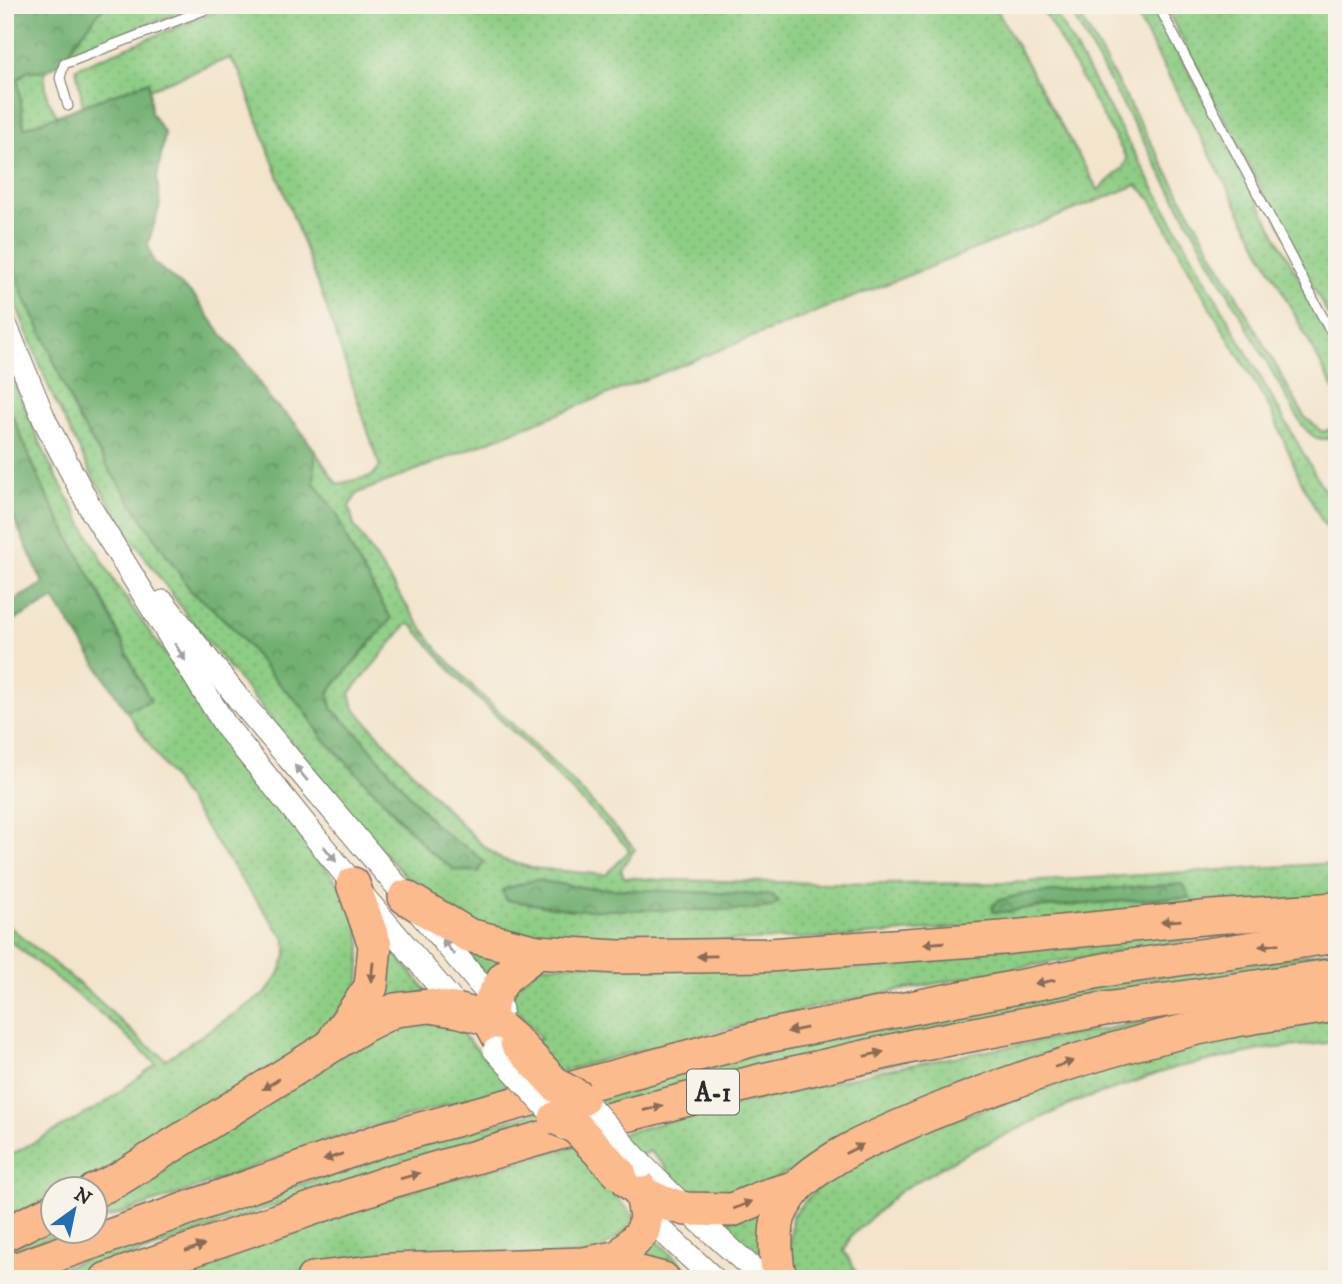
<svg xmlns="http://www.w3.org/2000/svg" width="1342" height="1284" font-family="'IM FELL DW Pica',serif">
<defs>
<pattern id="grass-dots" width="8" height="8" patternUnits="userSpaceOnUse" patternTransform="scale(1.75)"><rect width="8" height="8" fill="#8dcd84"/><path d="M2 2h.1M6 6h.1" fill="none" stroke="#7ab072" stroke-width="1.8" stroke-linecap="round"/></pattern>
<pattern id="forest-crowns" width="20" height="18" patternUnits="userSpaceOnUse" patternTransform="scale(1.75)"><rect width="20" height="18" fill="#72b072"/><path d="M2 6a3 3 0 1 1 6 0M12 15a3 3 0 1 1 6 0" fill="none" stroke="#5e8f5e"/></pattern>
</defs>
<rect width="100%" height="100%" fill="#f7f3e8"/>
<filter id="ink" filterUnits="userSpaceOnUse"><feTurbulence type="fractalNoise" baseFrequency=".0143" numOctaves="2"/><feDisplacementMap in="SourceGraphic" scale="14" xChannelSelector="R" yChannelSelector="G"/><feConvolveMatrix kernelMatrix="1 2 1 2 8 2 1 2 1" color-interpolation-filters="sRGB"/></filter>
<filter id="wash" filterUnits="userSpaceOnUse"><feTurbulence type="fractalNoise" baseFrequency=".00686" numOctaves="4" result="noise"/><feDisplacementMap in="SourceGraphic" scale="28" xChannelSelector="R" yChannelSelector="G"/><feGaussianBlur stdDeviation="1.57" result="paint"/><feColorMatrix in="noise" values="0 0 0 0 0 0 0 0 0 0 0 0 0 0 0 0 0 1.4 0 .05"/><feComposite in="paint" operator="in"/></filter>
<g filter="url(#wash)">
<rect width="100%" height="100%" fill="#f3e4cc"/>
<g fill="url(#grass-dots)" stroke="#5c7c58" stroke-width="2" fill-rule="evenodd">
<path d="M105 5H201L97 44 62 62 73 45Z"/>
<path d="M231 5H994L1098 190 1123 168 1127 159 1040 5H1051L1337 513V539L1323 523 1301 481 1272 412 1211 309 1151 199 1137 185 358 493 349 506 354 525 414 617 440 652 478 692 566 775 635 849 621 869 624 877 660 880 879 884 1010 883 1337 863V896L845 937 592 945 478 926 414 885 365 833 194 625 137 546 93 477 52 395 15 302 5 271V235L23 295 46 341 77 417 109 469 191 591 211 607 234 629 271 675 302 707 323 738 383 800 405 827 478 872 484 862 469 849 455 841 433 823 361 737 333 710 328 693 391 619 351 549 337 514 314 483 315 451 337 484 372 476 380 467 324 300 240 73 230 58 149 89 148 82 83 106 76 68ZM407 624 412 625 463 684 528 746 627 847 629 851 606 875 532 868 501 859 480 843 443 806 354 708 350 693ZM534 880 587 888 771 895 747 910H573L506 900ZM1107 888 1190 898H1163L1022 909 1005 912H993L1000 900 1024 894Z"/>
<path d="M1067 5H1074L1304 416 1322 432 1337 427V436C1319 443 1313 438 1302 425Z"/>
<path d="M1131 5H1153L1333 342 1331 350 1337 355V395Z"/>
<path d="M1164 5H1337V329L1331 321Z"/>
<path d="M29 70 44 72 47 97 57 116 24 128 18 80Z"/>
<path d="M5 362 50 465 115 583 228 743 355 905 361 944 359 983 318 1040 132 1158 69 1189 52 1190V1198L5 1222V1158L102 1105 156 1064 117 1027 5 937V923L95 997 143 1042 166 1059 266 993 279 974 287 953 285 939 245 885 126 710 150 700 138 677 104 602 45 492 5 398Z"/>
<path d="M1337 451V486L1329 471V456Z"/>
<path d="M1231 927V934L1016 968 824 1005 602 1060 311 1145 191 1190 95 1222V1202L367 1037 414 1021 439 1018 458 1029 492 1065 541 1039 510 1001V991L538 966Z"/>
<path d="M386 941 427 992 375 1006Z"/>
<path d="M461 946 504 959 488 977Z"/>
<path d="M1337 950V963L288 1201 67 1279H29L284 1189 473 1130 662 1076 805 1043 1100 985Z"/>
<path d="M1337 1017V1042L1266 1049 1174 1068 1073 1103 963 1155 900 1191 851 1236 844 1251 857 1273 863 1279H796L789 1260 792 1215 826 1179 914 1133 1142 1055Z"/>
<path d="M1164 1018 1165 1024 812 1161 740 1196 685 1194 664 1174 668 1170 650 1151 597 1178 633 1214 631 1226 596 1254 348 1263 256 1279H158L419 1188 672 1120 883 1070Z"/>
<path d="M770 1207 764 1265 718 1223Z"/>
<path d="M52 1225V1232H66L7 1253 5 1250Z"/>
<path d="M654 1238 697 1278 634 1261Z"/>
</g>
<g fill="url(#forest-crowns)" stroke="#4e6e4e" stroke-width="2">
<path d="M5 5H105L73 45 62 62 44 72 29 70 18 79 24 128 149 81 151 113 165 134 157 178 160 205 148 244 154 263 195 297 220 332 249 367 271 401 296 424 315 451 314 483 337 514 351 549 391 619 328 692 333 710 361 737 433 823 455 841 469 849 484 862 478 872 455 870 429 851 383 800 323 738 302 707 271 675 234 629 211 607 191 591 109 469 77 417 46 341 23 295 5 235Z"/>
<path d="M5 398 45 493 104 602 138 677 151 701 126 710 54 599 5 625V605L35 589 43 583 5 499Z"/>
<path d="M534 880 587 888 772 895 779 901 772 907 747 910H573L506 900 502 890Z"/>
<path d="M1182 884 1186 888 1190 898H1163L1022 909 1005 912H993V905L1000 900 1024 894Z"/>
</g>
</g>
<g filter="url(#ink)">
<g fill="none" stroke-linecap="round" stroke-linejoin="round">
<g stroke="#716c63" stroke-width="11">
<g id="service">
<path d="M1158 5 1328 327 1337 337"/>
<path d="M68 106 60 78 64 64 217 5"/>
</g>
</g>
<g stroke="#716c63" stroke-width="25">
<g id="tertiary">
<path d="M5 324 45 421 92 511 225 725 353 884 463 1014"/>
<path d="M163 602 238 698 501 1009"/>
<path d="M643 1166 686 1209 764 1279"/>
<path d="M640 1210 714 1279"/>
</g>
</g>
<g stroke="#716c63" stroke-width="36">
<g id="motorway">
<path d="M405 897 468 935 537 952 618 957 769 955 1002 938 1212 917 1337 909"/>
<path d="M336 1037 371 987 375 945 353 884"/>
<path d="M500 1039 489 1019 492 999 504 978 537 952"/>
<path d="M629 1182 642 1193 664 1203 686 1209 732 1210 766 1196 797 1187"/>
<path d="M94 1191 117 1180 363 1026 395 1010 429 1006 460 1011 489 1019 517 1043"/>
<path d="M5 1234 52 1211"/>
<path d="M593 1266 636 1272 663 1279"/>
<path d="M5 1273 384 1139 762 1037 1110 969 1337 936"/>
<path d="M107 1279 392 1181 587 1125 767 1079 913 1046 1099 1010 1337 975"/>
<path d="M313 1279 391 1270 584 1264 620 1257 643 1231 646 1217 642 1193 632 1171"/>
<path d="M781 1279C775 1264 774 1232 779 1216 782 1208 793 1191 799 1185 832 1153 887 1132 929 1114 1024 1075 1121 1044 1221 1023 1259 1015 1298 1011 1337 1005"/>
</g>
</g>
<use href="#service" stroke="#fff" stroke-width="9"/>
<use href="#tertiary" stroke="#fff" stroke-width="23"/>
<use href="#motorway" stroke="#fbbb8d" stroke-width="33"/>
<g stroke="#716c63" stroke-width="25" stroke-linecap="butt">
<g id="tertiary-bridge">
<path d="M495 1050 565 1128"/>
<path d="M573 1088 643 1166"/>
</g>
</g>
<g stroke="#716c63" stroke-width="36" stroke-linecap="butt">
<g id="motorway-bridge">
<path d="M517 1043 557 1086 582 1099"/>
<path d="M556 1118 575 1126 620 1174"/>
</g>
</g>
<use href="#tertiary-bridge" stroke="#fff" stroke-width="23"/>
<use href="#motorway-bridge" stroke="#fbbb8d" stroke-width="33"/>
</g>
<defs><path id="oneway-solid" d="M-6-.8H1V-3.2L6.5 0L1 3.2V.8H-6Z" transform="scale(1.75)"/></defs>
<g fill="#a0a0a0">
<use href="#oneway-solid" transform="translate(180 652) rotate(58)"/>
<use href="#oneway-solid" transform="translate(301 773) rotate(-130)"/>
<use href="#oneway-solid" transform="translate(330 854) rotate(51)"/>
<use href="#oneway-solid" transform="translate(448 947) rotate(-130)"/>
</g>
<g fill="#896c57">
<use href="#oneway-solid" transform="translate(1171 921) rotate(175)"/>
<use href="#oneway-solid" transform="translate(934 943) rotate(176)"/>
<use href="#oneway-solid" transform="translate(1269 945) rotate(172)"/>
<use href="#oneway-solid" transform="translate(707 956) rotate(179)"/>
<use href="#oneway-solid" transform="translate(372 972) rotate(96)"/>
<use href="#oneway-solid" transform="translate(1045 982) rotate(169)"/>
<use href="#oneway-solid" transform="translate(797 1030) rotate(169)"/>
<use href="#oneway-solid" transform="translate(874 1054) rotate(-13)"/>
<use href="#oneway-solid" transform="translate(1064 1064) rotate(-18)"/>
<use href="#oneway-solid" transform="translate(271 1084) rotate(148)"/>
<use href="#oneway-solid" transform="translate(653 1108) rotate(-15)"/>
<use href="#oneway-solid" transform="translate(854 1149) rotate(-27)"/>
<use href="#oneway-solid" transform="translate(333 1157) rotate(161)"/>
<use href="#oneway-solid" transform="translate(410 1176) rotate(-16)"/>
<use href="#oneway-solid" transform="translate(743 1205) rotate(-22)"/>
<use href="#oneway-solid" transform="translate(195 1248) rotate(-19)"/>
</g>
</g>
<g text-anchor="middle" stroke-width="7" stroke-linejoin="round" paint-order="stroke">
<rect fill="#f7f3e8" stroke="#686764" stroke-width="2" x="687" y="1069.5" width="52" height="45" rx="5"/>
<g font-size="26" font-weight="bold" fill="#2b2b2b">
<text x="713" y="1101">A-1</text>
</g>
</g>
<rect width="1342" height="1284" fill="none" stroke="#f7f3e8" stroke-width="28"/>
<g transform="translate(74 1210) rotate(33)"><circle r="33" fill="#f7f3e8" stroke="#a5a39c" stroke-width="2"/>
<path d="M0-5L12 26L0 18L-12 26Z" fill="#1f6fb2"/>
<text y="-10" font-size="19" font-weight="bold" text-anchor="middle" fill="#2b2b2b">N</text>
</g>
</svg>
